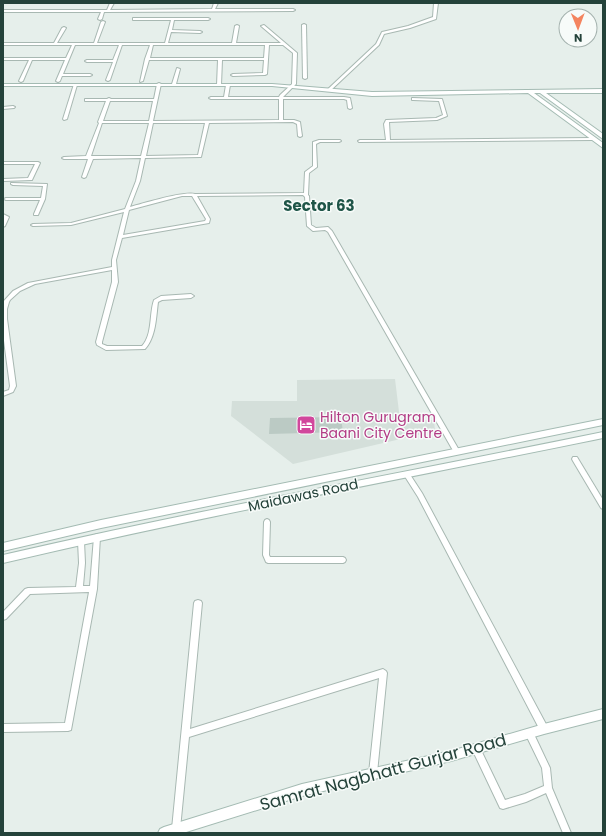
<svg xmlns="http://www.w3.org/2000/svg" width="606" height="836" font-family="Poppins,sans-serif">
<rect width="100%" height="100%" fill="#e6efeb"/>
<path fill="#d4dfda" d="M395 379 400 420H434L435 431 293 464 231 416 232 401H297V380Z"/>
<path fill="#bbcac4" d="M341 417 343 432 269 434 270 418Z"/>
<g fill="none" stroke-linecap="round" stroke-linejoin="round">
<g stroke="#a8b8b2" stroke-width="2">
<g id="street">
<path d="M110 3H114L110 10 212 9 214 3H218L215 9H293L295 10 293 11 104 12 102 19 100 20 98 19 101 12H3V10H107Z"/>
<path d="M434 3H438L436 19 410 28 384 34 379 45 330 91H328V89L376 44 382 32 408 26 433 17Z"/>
<path d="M133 18H208L210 19 208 20H174L172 30 200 31 202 32 200 33 171 32 168 43H232L235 26 237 25 239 26 236 43H281L261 26 264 25 297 53 296 84 283 97H344L350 98 352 108 350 109 348 108 347 100 344 99H283V120H294L300 122 302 136 300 137 298 136 297 124 293 122 209 123 201 157 145 158 140 181 130 207C145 203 183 191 195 194L304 193 305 172 313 166V142L319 140H340L341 141 339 142H320L316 144 317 167 309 173 308 195 309 196 311 225 316 228 328 227 332 231 459 450 460 452 459 454H455L328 232 325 230 313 231 307 226 305 197 303 195 197 196 210 219 209 223 122 238 116 260 118 282 102 342V344L107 346H142C153 334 149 314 154 300L161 296 191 294 194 296 191 298 162 300 158 302C156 317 156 337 145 349L106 350 97 345 96 342 112 282V270L35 284 20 291 10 300 9 302 7 309V319L16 386 13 392 3 396V392L9 390 10 386 3 333V302L13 291 28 283 112 267V260L124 212 71 225 33 226 31 225 33 224 71 223 125 209 136 181 141 158 93 159 86 177 84 178 82 177 88 159H64L62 158 64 157 86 156 99 123 98 122 106 101H85V99H107L109 98 111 99H154L157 84 159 83 161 84 153 121 279 120V99H211L209 98 211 97H224L226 85 228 84 230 85 228 97H279L280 95 292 84 293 53 283 45H269L267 74 265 75 233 76 231 75 233 74 263 73 264 60H222L221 85 219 86 217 85 218 60H149L143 81 140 82 145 59 150 45H122L110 80 108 81 106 80 113 62H87L85 61 87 60H113L119 45H75L63 74H90L92 75 90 76H62L60 81 58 82 56 81 65 60H32L23 81 21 82 19 81 29 60H3V58H66L72 45H3V43H54L62 28 64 27 66 28 57 43H94L101 22 103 21 105 22 97 43H165L171 20H133ZM153 45H265L264 58H150ZM110 101H153L149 121H103ZM102 123H149L141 156H91ZM153 123H205L198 155 146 156ZM182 196H192L206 219 205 221 123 235 129 210Z"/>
<path d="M304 24 306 25 307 78 305 79 303 78 302 25Z"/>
<path d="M177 68 180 69 176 84 174 85 172 84Z"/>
<path d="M74 84 77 85 67 119 64 120 63 119Z"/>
<path d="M412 98 442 99 447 116 437 120 389 122 390 140 593 138 595 139 593 140 359 142 358 141 360 140H386L384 124 386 120 436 118 443 115 439 101 413 100H412Z"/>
<path d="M13 106 15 107 14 108 3 109V107Z"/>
<path d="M3 162H38L40 163 32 180 3 181V179L28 178 35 164H3Z"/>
<path d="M11 183 47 184 45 199 38 215H34V214L40 200H6L4 199 6 198H41L43 186 13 185 11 184Z"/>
<path d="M3 214 9 217 5 226 3 227V221L4 218 3 217Z"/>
<path d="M573 457H577L603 500V509L601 508 573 461 572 459Z"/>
<path d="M405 473H409L422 493 547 726 548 729 547 732 544 733 541 732 418 497 404 475Z"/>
<path d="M267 519 269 520 270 522 269 555 270 557H343L345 558 346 560 345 562 343 563H268L266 562 263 555 264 522 265 520Z"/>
<path d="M97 534 99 535 100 537 97 589 71 730 68 731 3 732V724L65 723 89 592 30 594 6 619 3 620V612L25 589 28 588 76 587 79 563 78 541 79 539 81 538 83 539 84 541 85 563 83 586H90L94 537 95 535Z"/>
<path d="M198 600 201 601 202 603 190 729 383 669 386 671 387 673 377 773 376 776 373 777 370 776 369 773 379 678 189 737 180 829 179 832 177 833 173 832 172 829 194 603 195 601Z"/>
<path d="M529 729 532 730 550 768 552 788 571 833H563L546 793 526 802 503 809 500 808 472 749 473 746 476 745 479 746 505 800 525 794 544 786 542 768 525 733 526 730Z"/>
</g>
</g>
<g stroke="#a4bbb3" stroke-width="2">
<g id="secondary">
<path d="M3 84H272L372 92 603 89V93H546L603 134V139L540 93H534L603 143V148L528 93 372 96 272 86H3Z"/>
<path d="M603 419V425L101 528 3 551V543L101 520Z"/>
<path d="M603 432V438C403 479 202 516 3 563V555C202 509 403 473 603 432Z"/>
<path d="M603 709V719L544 734 451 761 302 796 183 833H158L160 829 164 827 302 784 451 751 544 724Z"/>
</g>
</g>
<use href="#street" fill="#fff" fill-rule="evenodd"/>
<use href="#secondary" fill="#fff" fill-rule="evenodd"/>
</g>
<defs>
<g id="hotel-square" transform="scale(1)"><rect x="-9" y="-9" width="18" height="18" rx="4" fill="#d1479c" stroke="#f7fbf9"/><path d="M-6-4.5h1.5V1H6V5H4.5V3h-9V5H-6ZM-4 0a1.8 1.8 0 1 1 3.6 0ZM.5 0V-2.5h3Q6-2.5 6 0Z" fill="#fff"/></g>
</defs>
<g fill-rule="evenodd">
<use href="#hotel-square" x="306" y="425"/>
</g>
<g text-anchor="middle" stroke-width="3" stroke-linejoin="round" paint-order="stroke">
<g font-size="14" fill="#b23c85" stroke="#f7fbf9" text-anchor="start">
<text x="320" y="422">Hilton Gurugram<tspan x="320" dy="16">Baani City Centre</tspan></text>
</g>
<g font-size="14" fill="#24423a" stroke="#f7fbf9">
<text transform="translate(303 495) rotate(-12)" y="5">Maidawas Road</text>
</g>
<g font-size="15" font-weight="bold" fill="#1f5548" stroke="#f7fbf9">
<text x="319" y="211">Sector 63</text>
</g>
<g font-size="17" fill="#24423a" stroke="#f7fbf9">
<text transform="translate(383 772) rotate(-15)" y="6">Samrat Nagbhatt Gurjar Road</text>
</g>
</g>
<rect width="606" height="836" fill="none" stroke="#24423a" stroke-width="8"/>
<g transform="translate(578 28) rotate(179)"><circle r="19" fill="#f7fbf9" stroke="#a3b1ad"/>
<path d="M0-3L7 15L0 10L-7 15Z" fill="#f4845f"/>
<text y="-6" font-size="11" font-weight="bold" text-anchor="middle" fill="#24423a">N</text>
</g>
</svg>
